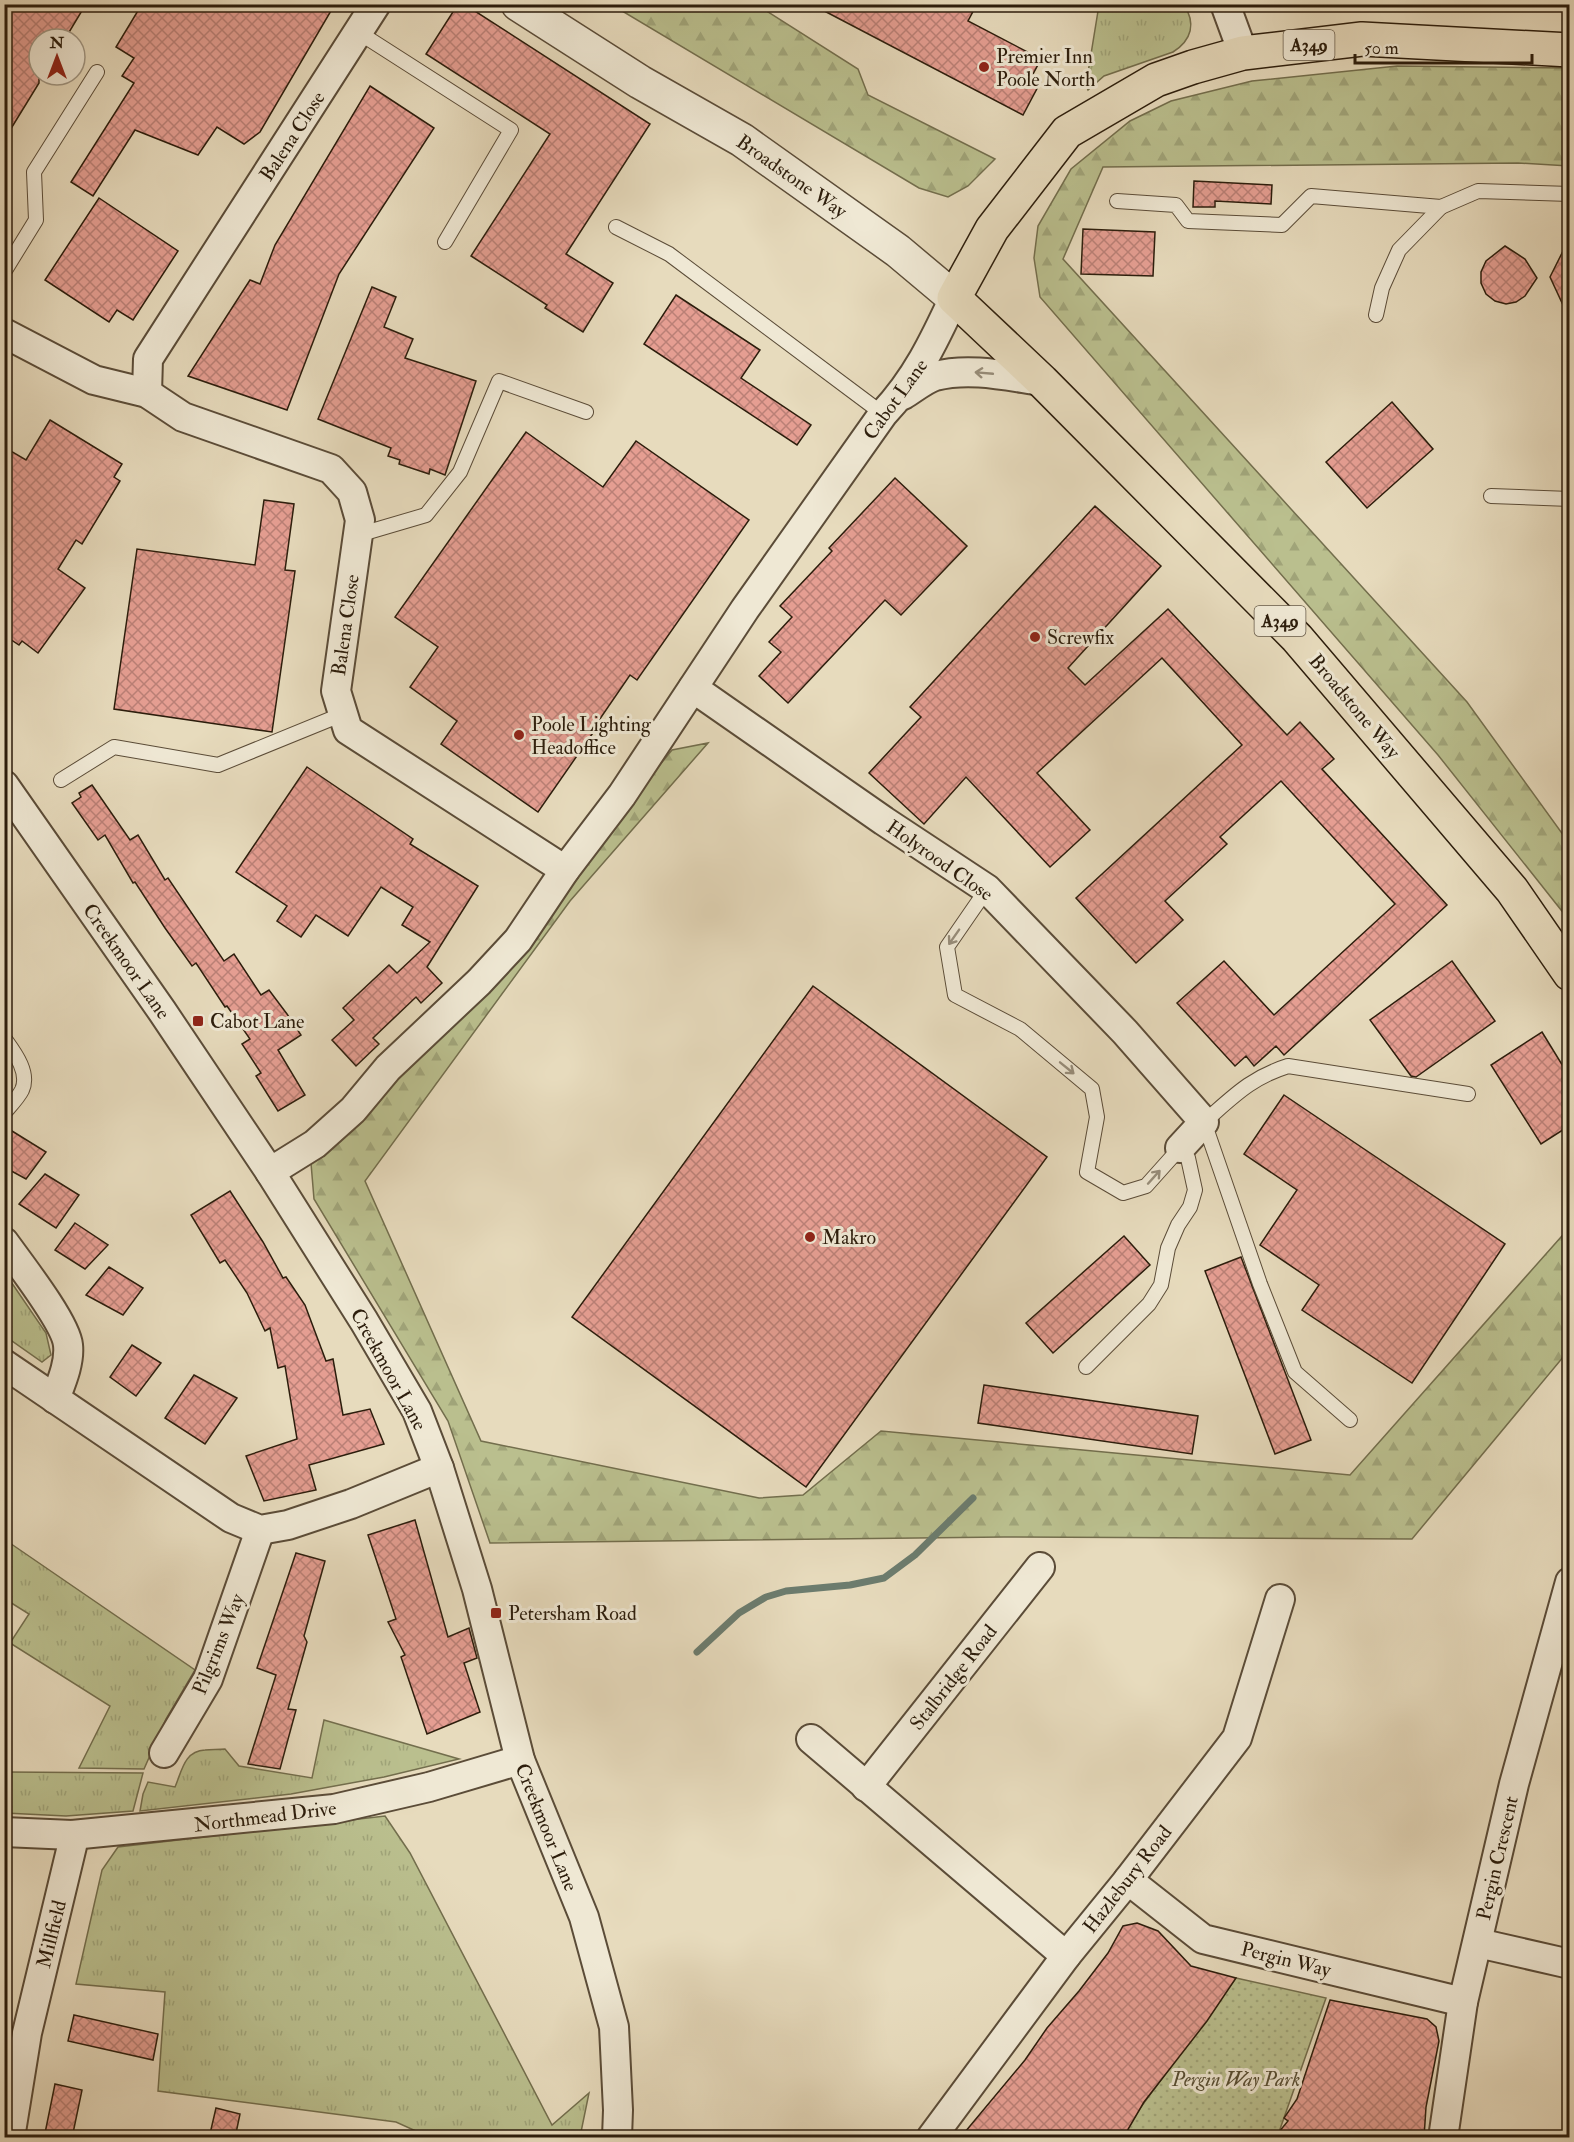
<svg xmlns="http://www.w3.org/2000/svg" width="1574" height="2142" font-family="'IM FELL Double Pica',serif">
<defs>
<pattern id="grass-tufts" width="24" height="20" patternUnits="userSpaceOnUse" patternTransform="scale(1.5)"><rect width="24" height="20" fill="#babf8e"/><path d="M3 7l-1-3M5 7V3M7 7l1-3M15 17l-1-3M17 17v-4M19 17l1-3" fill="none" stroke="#a0a479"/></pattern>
<pattern id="forest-firs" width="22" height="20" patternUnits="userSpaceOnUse" patternTransform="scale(1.5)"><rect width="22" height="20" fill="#babf8e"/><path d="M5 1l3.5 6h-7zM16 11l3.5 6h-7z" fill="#a0a479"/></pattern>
<pattern id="park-dots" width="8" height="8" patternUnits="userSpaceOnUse" patternTransform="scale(1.5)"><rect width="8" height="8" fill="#babf8e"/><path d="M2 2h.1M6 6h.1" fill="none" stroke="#a0a479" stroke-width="1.8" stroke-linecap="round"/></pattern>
<pattern id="building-cross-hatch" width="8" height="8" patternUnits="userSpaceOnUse" patternTransform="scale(1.5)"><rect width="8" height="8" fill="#e59e92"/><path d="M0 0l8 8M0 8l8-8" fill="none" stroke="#ba8076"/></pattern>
</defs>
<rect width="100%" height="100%" fill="#e7dbbd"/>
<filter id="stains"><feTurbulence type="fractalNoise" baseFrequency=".00333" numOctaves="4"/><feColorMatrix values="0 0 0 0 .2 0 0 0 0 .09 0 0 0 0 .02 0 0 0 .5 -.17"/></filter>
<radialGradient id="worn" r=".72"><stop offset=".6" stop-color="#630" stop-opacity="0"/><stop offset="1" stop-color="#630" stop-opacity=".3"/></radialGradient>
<g fill="url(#grass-tufts)" stroke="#736e4d" stroke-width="1.5">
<path d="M1099 5H1184C1196 23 1192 40 1173 52L1104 76 1088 90 1086 85Z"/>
<path d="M5 1273 46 1333 51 1355 42 1362 5 1336Z"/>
<path d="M4 1539 195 1670 166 1719 144 1769 79 1768 110 1706 10 1643 29 1614 5 1599Z"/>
<path d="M324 1720 459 1759 384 1777 291 1794 140 1811 143 1794 148 1782 175 1787C182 1771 184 1751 205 1750 212 1749 218 1750 225 1749L239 1766 312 1778Z"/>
<path d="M4 1772H5L143 1773 133 1811 66 1816 5 1813Z"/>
<path d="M385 1816 410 1853 552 2125 589 2093 580 2137H429L396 2122 158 2091 165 1992 76 1984 102 1870 118 1847Z"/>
</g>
<g fill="url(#forest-firs)" stroke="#736e4d" stroke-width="1.5">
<path d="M612 5H757L858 69 868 95 995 159 968 186 948 197 919 188Z"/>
<path d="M1397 66 1569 68V166L1518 163 1103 167 1063 259 1467 702 1569 843V920L1438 755 1040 297 1034 258 1038 226 1071 169 1130 121 1171 101 1252 81Z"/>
<path d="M708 743 570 901 365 1181 481 1441 759 1498 803 1495 881 1431 1350 1475 1569 1228V1350L1412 1539 1004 1537 490 1543 448 1421 314 1199 311 1163 508 968 571 873 672 750Z"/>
</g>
<path fill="url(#park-dots)" stroke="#736e4d" stroke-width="1.5" d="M1236 1978 1326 1998 1279 2132 1274 2137 1116 2138 1138 2111Z"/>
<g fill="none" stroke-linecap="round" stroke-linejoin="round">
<path stroke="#6c7c6e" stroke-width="7" d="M697 1652 739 1613 766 1597 786 1591 850 1585 884 1578 915 1555 973 1498"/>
</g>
<g fill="url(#building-cross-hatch)" stroke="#2c1d0c" stroke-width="1.5">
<path d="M4 4H86L65 39H39V83L4 140Z"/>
<path d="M142 4H335L260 132 244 144 217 127 198 155 135 130 93 196 71 182 134 83 122 76 134 58 116 47Z"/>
<path d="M458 4H464L650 124 566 254 613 283 583 332 545 308 547 305 471 256 550 134 426 54Z"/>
<path d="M811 4H977L968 21 1041 59 1032 76 1041 81 1023 115Z"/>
<path d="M370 86 434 128 339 274 287 410 188 376 250 280 260 284 275 245Z"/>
<path d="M1194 181 1272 185 1271 204 1215 201V207H1193Z"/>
<path d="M99 198 178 251 133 320 117 310 109 322 45 280Z"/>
<path d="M1083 229 1155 232 1153 276 1081 274Z"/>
<path d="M1569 239V318L1550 277Z"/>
<path d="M1505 246 1525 259 1537 278 1525 296 1516 302 1506 304 1495 301 1486 294 1481 283V272L1486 261Z"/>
<path d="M372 287 396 297 384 327 413 339 405 358 476 381 445 475 430 469 429 474 399 464 400 460 388 456 391 448 318 419Z"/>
<path d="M676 295 760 350 741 378 811 425 797 445 644 344Z"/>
<path d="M1392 402 1433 449 1367 508 1326 462Z"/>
<path d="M50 420 122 464 114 477 120 481 82 544 76 540 58 569 85 588 38 653 22 641 19 645 4 635V447L26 460Z"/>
<path d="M526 432 603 487 636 441 749 520 637 680 630 675 595 726 597 727 538 812 441 744 457 721 410 687 438 647 395 617Z"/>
<path d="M895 478 967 546 901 615 885 600 788 703 759 676 781 652 769 642 792 617 780 606 832 551 829 548Z"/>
<path d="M264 500 294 504 285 570 295 571 272 732 114 709 137 549 255 565Z"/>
<path d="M1095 506 1161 566 1068 668 1085 685 1168 609 1287 735 1300 722 1334 759 1322 769 1447 905 1284 1055 1276 1046 1254 1066 1246 1056 1235 1066 1177 1003 1224 961 1274 1015 1395 904 1281 781 1220 837 1227 844 1165 901 1183 920 1136 963 1076 898 1242 745 1162 658 1037 773 1090 830 1050 867 966 777 924 824 869 773 921 717 910 707Z"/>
<path d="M307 767 413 839 410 844 478 886 427 967 442 983 421 1003 416 997 373 1038 379 1044 356 1066 332 1040 354 1020 343 1008 389 965 397 973 430 942 402 925 413 907 381 887 348 936 316 915 301 937 277 921 287 906 236 872Z"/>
<path d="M92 785 130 840 138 835 165 880 168 878 224 961 234 954 261 995 269 990 287 1014 301 1035 278 1050 305 1095 278 1111 256 1076 261 1073 242 1044 250 1039 227 1006 225 1007 196 963 192 966 165 928 135 882 133 883 105 835 98 840 72 803 81 797 79 793Z"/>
<path d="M1452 961 1495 1021 1416 1077 1411 1076 1370 1020Z"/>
<path d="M813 986 1047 1157 806 1487 572 1317Z"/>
<path d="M1542 1032 1569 1076V1126L1541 1144 1491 1065Z"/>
<path d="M1284 1095 1505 1244 1412 1383 1302 1310 1319 1285 1260 1245 1297 1190 1244 1154Z"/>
<path d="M12 1131 46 1152 26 1179 4 1167V1141Z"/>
<path d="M45 1174 79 1195 56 1228 19 1204Z"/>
<path d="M230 1191 263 1242 283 1278 286 1277 305 1305 326 1361 333 1359 343 1415 370 1409 384 1444 309 1465 316 1490 264 1501 246 1456 297 1439 285 1366 278 1368 270 1328 265 1331 247 1293 225 1260 220 1263 191 1215Z"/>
<path d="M75 1223 108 1245 85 1269 55 1250Z"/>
<path d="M1124 1236 1150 1265 1053 1353 1026 1323Z"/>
<path d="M1241 1257 1311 1440 1275 1454 1205 1271Z"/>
<path d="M109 1267 143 1288 123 1315 86 1295Z"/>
<path d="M132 1345 161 1363 136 1396 110 1377Z"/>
<path d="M194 1375 237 1398 205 1444 165 1418Z"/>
<path d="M984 1385 1198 1416 1192 1454 978 1423Z"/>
<path d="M415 1520 448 1637 469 1628 477 1658 464 1663 480 1712 427 1734 401 1657 405 1655 388 1622 396 1619 368 1535Z"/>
<path d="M296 1553 325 1561 304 1636 307 1642 288 1709 296 1710 280 1769 248 1764 276 1675 257 1668Z"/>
<path d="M1137 1923 1158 1931 1191 1966 1236 1978 1207 2021 1144 2102 1123 2138H960L1025 2060 1047 2028 1079 1991 1108 1953 1123 1926Z"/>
<path d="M1330 2000 1427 2019 1436 2027 1439 2041 1426 2107 1424 2138H1274L1288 2121 1284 2118 1297 2099Z"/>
<path d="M74 2015 158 2034 153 2060 68 2041Z"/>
<path d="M55 2084 82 2090 72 2138H44Z"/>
<path d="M216 2108 240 2114 235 2138H209Z"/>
</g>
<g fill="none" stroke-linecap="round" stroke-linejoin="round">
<g stroke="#5b4c38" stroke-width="16">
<g id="service">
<path d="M358 32 511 130 445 242"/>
<path d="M1117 201 1176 205 1188 221 1282 225 1311 196 1441 207 1478 191 1570 194"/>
<path d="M616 227 669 254 883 414"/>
<path d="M4 272 36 220 34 172 97 72"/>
<path d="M1376 315 1382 288 1399 250 1441 207"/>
<path d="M1491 496 1570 499"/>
<path d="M358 535 426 515 460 472 499 381 586 412"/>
<path d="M61 780 114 747 218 765 343 714"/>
<path d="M987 889 947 947 955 995 1020 1029 1092 1089 1097 1117 1087 1172 1123 1193 1146 1186 1180 1148 1188 1158 1195 1190 1190 1207 1178 1225 1168 1248 1161 1285 1149 1304 1086 1367"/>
<path d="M4 1038C14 1052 30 1072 22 1090 18 1098 10 1106 4 1113"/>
<path d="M1350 1420 1295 1372 1260 1284 1204 1122C1233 1097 1250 1078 1288 1066L1468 1094"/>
</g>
</g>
<g stroke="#5b4c38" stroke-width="32">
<g id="minor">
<path d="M1225 4 1243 53"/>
<path d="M4 333 94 380 147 393 183 417 331 469 352 492 360 520 336 691 348 730 565 870"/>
<path d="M147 393 148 359 376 4"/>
<path d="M903 395C913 389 925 379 935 376 970 367 1007 376 1042 381"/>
<path d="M693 688 884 821 987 889 1125 1032 1204 1122 1180 1148"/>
<path d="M4 785 162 1011 270 1172 364 1321 417 1411 439 1468 477 1589 520 1760 584 1917 614 2027 618 2110 617 2138"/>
<path d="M270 1172 315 1144 353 1110 388 1068 479 982 518 940 565 870 622 795 745 609 883 414C916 379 934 341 954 298"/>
<path d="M4 1242C19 1263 66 1323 68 1345 70 1363 61 1383 55 1399"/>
<path d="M4 1364 231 1518 260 1530 288 1525 351 1504 439 1468"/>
<path d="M811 1739 1066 1956"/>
<path d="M164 1753 208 1679 260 1530"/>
<path d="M866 1787 1040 1567"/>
<path d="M4 1832 72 1835 334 1809 429 1787 520 1760"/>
<path d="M1128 1880 1203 1939 1463 2002"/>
<path d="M1478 1943 1570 1964"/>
<path d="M10 2138 27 2033 72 1846V1835"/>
<path d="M931 2138 1066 1956 1128 1880 1237 1738 1280 1599"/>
<path d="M1443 2138 1463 2002 1514 1784 1570 1582"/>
</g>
</g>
<g stroke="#5b4c38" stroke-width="36">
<path id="tertiary" d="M518 4 640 82 742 140 898 251 954 298"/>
</g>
<g stroke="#2c1d0c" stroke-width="36">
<path id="primary" d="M1570 50 1362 39 1243 53 1193 67 1156 80 1067 132 992 229 954 298 1042 381 1297 638 1512 890 1570 974"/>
</g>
<use href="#service" stroke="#efe8d4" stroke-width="14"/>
<use href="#minor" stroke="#efe8d4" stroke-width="28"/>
<use href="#tertiary" stroke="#efe8d4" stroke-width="33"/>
<use href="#primary" stroke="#e7dbbd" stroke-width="33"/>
</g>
<defs><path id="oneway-shaft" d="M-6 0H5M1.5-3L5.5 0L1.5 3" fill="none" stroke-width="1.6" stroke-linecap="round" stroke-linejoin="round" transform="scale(1.5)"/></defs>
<g stroke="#978d7a">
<use href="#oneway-shaft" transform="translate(984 373) rotate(-175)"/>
<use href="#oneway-shaft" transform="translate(954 937) rotate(125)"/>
<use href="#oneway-shaft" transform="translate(1067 1068) rotate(39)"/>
<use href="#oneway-shaft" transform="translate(1154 1177) rotate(-48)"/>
</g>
<g fill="#8f2418" stroke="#efe8d4" stroke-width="2">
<circle cx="984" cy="67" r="6"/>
<circle cx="1035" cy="637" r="6"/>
<circle cx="519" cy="735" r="6"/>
<rect x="192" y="1015" width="12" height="12" rx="3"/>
<circle cx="810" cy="1237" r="6"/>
<rect x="490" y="1607" width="12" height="12" rx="3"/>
</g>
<g text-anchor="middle" stroke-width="6" stroke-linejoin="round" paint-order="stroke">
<g fill="#efe8d4" stroke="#665a48" stroke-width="1.5">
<rect x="1283.5" y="30" width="51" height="30" rx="4.5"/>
<rect x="1254.5" y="606" width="51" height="30" rx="4.5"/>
</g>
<g font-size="18" font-weight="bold" fill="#2c1d0c">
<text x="1309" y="51">A349</text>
<text x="1280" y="627">A349</text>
</g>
<g font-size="20" fill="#2c1d0c" stroke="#efe8d4" text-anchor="start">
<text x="996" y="63">Premier Inn<tspan x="996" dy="23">Poole North</tspan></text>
<text x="1047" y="644">Screwfix</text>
<text x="531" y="731">Poole Lighting<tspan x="531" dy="23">Headoffice</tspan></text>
<text x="210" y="1028">Cabot Lane</text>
<text x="822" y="1244">Makro</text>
<text x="508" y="1620">Petersham Road</text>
</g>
<g font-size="20" fill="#2c1d0c" stroke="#efe8d4">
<text transform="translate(292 136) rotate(-57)" y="7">Balena Close</text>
<text transform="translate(792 176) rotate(35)" y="7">Broadstone Way</text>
<text transform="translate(895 399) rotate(-54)" y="7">Cabot Lane</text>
<text transform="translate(345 625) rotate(-82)" y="7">Balena Close</text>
<text transform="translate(1355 706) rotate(50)" y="7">Broadstone Way</text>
<text transform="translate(940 860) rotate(35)" y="7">Holyrood Close</text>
<text transform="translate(127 961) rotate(55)" y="7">Creekmoor Lane</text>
<text transform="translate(389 1369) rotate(61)" y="7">Creekmoor Lane</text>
<text transform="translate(218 1644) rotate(-68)" y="7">Pilgrims Way</text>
<text transform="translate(953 1677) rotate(-52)" y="7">Stalbridge Road</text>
<text transform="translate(265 1816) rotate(-7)" y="7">Northmead Drive</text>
<text transform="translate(547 1827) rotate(68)" y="7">Creekmoor Lane</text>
<text transform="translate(1497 1858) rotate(-77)" y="7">Pergin Crescent</text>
<text transform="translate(1127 1879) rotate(-52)" y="7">Hazlebury Road</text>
<text transform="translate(51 1934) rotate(-76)" y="7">Millfield</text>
<text transform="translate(1286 1959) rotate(14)" y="7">Pergin Way</text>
</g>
<g font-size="20" font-style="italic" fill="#574e33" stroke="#efe8d4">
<text x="1236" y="2086">Pergin Way Park</text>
</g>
</g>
<rect width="1574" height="2142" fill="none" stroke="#e7dbbd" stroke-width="24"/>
<rect x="6" y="6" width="1562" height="2130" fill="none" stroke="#2c1d0c" stroke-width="3"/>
<rect x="12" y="12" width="1550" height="2118" fill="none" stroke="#2c1d0c" stroke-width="1.5"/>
<g transform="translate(57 57)"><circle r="28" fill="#efe8d4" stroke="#a19784" stroke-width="1.5"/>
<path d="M0-4.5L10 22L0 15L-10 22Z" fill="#8f2418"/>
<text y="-9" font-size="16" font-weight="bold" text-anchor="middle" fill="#2c1d0c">N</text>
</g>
<path d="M1355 54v9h177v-9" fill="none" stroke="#2c1d0c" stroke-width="3"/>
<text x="1364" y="54" font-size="18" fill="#2c1d0c" stroke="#efe8d4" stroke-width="4.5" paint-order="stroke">50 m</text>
<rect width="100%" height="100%" filter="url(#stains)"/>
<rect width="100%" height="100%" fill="url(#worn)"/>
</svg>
